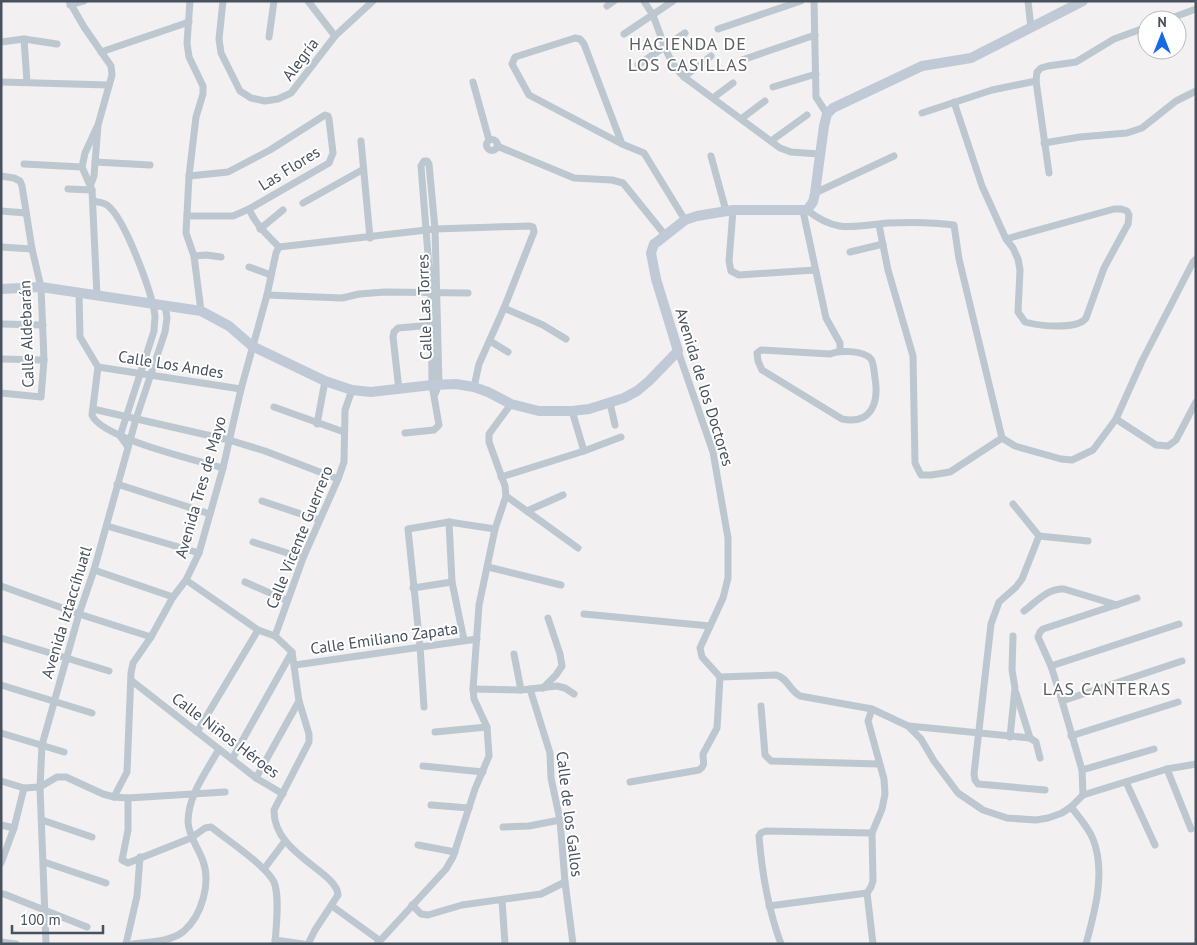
<svg xmlns="http://www.w3.org/2000/svg" width="1197" height="945" font-family="'PT Sans',sans-serif">
<rect width="100%" height="100%" fill="#f2f0f0"/>
<g fill="none" stroke-linecap="round" stroke-linejoin="round">
<g stroke="#bdc7cf" stroke-width="7">
<path d="M69 1 84 27 111 66 112 75 98 125 94 176 91 184"/>
<path d="M190 1 187 43 189 57 203 86V94L196 117 189 176 186 233 194 256 201 311"/>
<path d="M223 1 219 39 221 53 240 91 251 98 265 101 278 99 291 93 335 36 373 1"/>
<path d="M308 1 335 36"/>
<path d="M644 1C647 7 652 12 654 18 662 38 667 61 684 77L780 148 791 152 819 154"/>
<path d="M814 1 816 97 827 114"/>
<path d="M1028 1 1031 28"/>
<path d="M70 5 84 1"/>
<path d="M607 6 614 1"/>
<path d="M1166 20 1196 9"/>
<path d="M718 29 801 1"/>
<path d="M624 34 673 1"/>
<path d="M269 37 274 1"/>
<path d="M24 39 27 82"/>
<path d="M1 42 24 39 57 44"/>
<path d="M101 52 189 22"/>
<path d="M742 60 815 35"/>
<path d="M638 65 685 33"/>
<path d="M684 77 711 56"/>
<path d="M1 82 109 85"/>
<path d="M473 82 489 140"/>
<path d="M773 87 816 74"/>
<path d="M713 98 733 83"/>
<path d="M954 102 982 186 1006 239 1013 248 1018 259 1020 270 1018 312 1025 322C1039 326 1078 330 1086 318L1104 268 1128 224 1129 215 1127 211 1121 209H1114L1006 239"/>
<path d="M922 113 992 90 1036 81"/>
<path d="M741 119 765 101"/>
<path d="M97 127 85 153 82 167 92 190 97 296"/>
<circle cx="492" cy="145" r="5.5"/>
<path d="M361 141 370 238"/>
<path d="M771 141 807 115"/>
<path d="M1044 143 1080 137 1127 133 1142 128 1176 101 1196 91"/>
<path d="M622 144 584 44 580 39 575 38 515 57 512 64 529 95 622 144 644 153 685 220"/>
<path d="M497 146 574 178 612 180 623 183 665 235"/>
<path d="M711 156 726 211"/>
<path d="M95 162 150 165"/>
<path d="M24 164 82 167"/>
<path d="M1049 173 1036 81 1037 72 1041 68 1048 66 1076 62 1114 39 1147 27"/>
<path d="M1 176 14 178 20 181 22 186 32 249 41 287 44 360 41 397 1 393"/>
<path d="M68 189 92 190"/>
<path d="M815 193 894 156"/>
<path d="M93 201C97 202 103 202 107 205 125 218 152 293 155 316 155 321 154 326 154 331L120 436 128 447"/>
<path d="M303 203 362 170"/>
<path d="M249 209C256 225 267 235 279 247"/>
<path d="M733 210 729 261 731 271 739 275 815 270"/>
<path d="M807 210C837 234 854 226 888 223 909 222 933 222 954 225L959 259 1002 438 1015 446 1061 459 1072 460 1093 450 1116 419 1142 361 1193 262 1196 259"/>
<path d="M1 211 26 213"/>
<path d="M803 211 826 318 840 343V350"/>
<path d="M187 216H233L249 209 329 163 333 153 329 119 328 116 325 115 270 150 228 172 189 176"/>
<path d="M879 225 888 270 913 356 915 463 921 475H931L950 472 1002 438"/>
<path d="M260 229 283 210"/>
<path d="M1 247 32 249"/>
<path d="M279 247 435 229 529 226 533 227 534 232 504 308 479 364 474 387"/>
<path d="M850 252 883 244"/>
<path d="M194 256 206 255 221 257"/>
<path d="M249 267 271 275"/>
<path d="M79 293 80 337 98 367 92 415C101 438 196 460 223 468"/>
<path d="M267 295 342 298 359 294 385 292 468 293"/>
<path d="M504 308 543 325 566 339"/>
<path d="M1 324 43 325"/>
<path d="M490 341 508 352"/>
<path d="M761 350 830 354C839 350 863 350 871 359 874 364 874 372 875 378 879 402 872 425 842 419L762 370 758 361 757 353Z"/>
<path d="M678 351 713 452 728 538V578L723 598 700 648 702 657 720 677 776 675C788 678 789 690 800 696L872 709 908 726 921 739 934 761 958 793 983 810 1007 818 1036 820 1048 818 1062 813 1071 807 1083 795 1167 769 1196 764"/>
<path d="M1 359 44 360"/>
<path d="M98 367 241 389"/>
<path d="M399 390 393 337 394 332 398 328 432 325"/>
<path d="M610 403 615 425"/>
<path d="M274 407 344 432"/>
<path d="M93 409 229 440 265 451 338 479"/>
<path d="M572 411 584 451"/>
<path d="M1116 419 1156 445 1168 446 1176 440 1196 402"/>
<path d="M317 424 325 381"/>
<path d="M405 433 434 430 439 425 432 385 431 293 421 166 424 161H427L429 164 435 229 439 384 435 394"/>
<path d="M501 477 584 451 621 437"/>
<path d="M117 484 210 514"/>
<path d="M506 496 578 548"/>
<path d="M262 501 319 520"/>
<path d="M1013 504 1039 536 1088 541"/>
<path d="M527 511 563 495"/>
<path d="M449 522 452 582 464 640"/>
<path d="M107 526 199 553"/>
<path d="M1039 536 1022 579 1016 587 999 602 991 624 974 774 975 780 978 784 1045 790"/>
<path d="M253 542 303 558"/>
<path d="M488 567 561 585"/>
<path d="M94 570 173 597"/>
<path d="M186 580 258 630 275 636 292 652 299 701 309 734V742L274 810C273 854 337 871 338 895L315 930 308 944"/>
<path d="M245 582 286 600"/>
<path d="M1 586 79 614 151 637"/>
<path d="M413 588 452 582"/>
<path d="M1024 611C1036 602 1048 588 1064 589L1117 605"/>
<path d="M584 614 710 626"/>
<path d="M275 636 303 558 338 479 344 462 345 410 352 390"/>
<path d="M1 638 109 671"/>
<path d="M514 654 521 690"/>
<path d="M295 665 477 639"/>
<path d="M1051 666 1179 624"/>
<path d="M132 681 256 778 283 794"/>
<path d="M1 685 92 713"/>
<path d="M543 688 556 675 562 666 560 654 548 618"/>
<path d="M473 689 521 690 557 686 565 688 574 694"/>
<path d="M530 689 550 753 551 778 560 820 565 882 573 944"/>
<path d="M1016 693 1030 738"/>
<path d="M1062 701 1182 661"/>
<path d="M761 706 765 755 771 761 879 764"/>
<path d="M424 707 420 646 408 529 449 522 495 529"/>
<path d="M909 726 1030 738 1036 742 1040 758"/>
<path d="M197 732 258 630"/>
<path d="M435 732 487 727"/>
<path d="M1 733 64 752"/>
<path d="M1071 736 1178 702"/>
<path d="M1010 737 1015 688 1012 670 1013 636"/>
<path d="M232 759 292 652"/>
<path d="M423 766 483 772"/>
<path d="M1167 769 1191 829"/>
<path d="M1082 770 1154 749"/>
<path d="M256 778 299 701"/>
<path d="M1 781 24 788 40 787 57 777H66L103 794 114 797 128 798 225 792"/>
<path d="M630 782 699 770C706 765 703 762 703 754L717 728 720 677"/>
<path d="M1126 782 1155 845"/>
<path d="M1083 795 1082 770 1062 701 1051 666 1038 637 1040 632 1043 629 1137 598"/>
<path d="M114 797 127 772 131 673 133 663 151 637 173 597 186 580 199 553 223 468 241 389 267 295 276 253 279 247"/>
<path d="M128 798V830L122 860 128 863 191 838 205 828 211 827 215 830C230 842 266 866 274 882 280 896 276 928 275 944"/>
<path d="M431 805 469 808"/>
<path d="M1071 807C1079 817 1088 827 1093 839 1106 872 1095 911 1086 944"/>
<path d="M42 820 92 837"/>
<path d="M1 825 14 828"/>
<path d="M503 827 529 826 560 820"/>
<path d="M418 845 455 852"/>
<path d="M44 862 106 883"/>
<path d="M1 863 14 828 24 788"/>
<path d="M264 869 285 841"/>
<path d="M867 893 873 944"/>
<path d="M4 894 87 927"/>
<path d="M502 900 505 944"/>
<path d="M412 905 421 914 428 915 462 905 541 894 565 882"/>
<path d="M332 906 379 940"/>
<path d="M769 906 867 893 871 887 873 881 872 833 882 809 885 794 884 779 868 721 872 709"/>
<path d="M275 940 303 944"/>
<path d="M1 942 16 944"/>
<path d="M46 944 40 787 42 745 79 614 94 570 136 419 165 332 167 318 165 306"/>
<path d="M126 944 137 896 140 857"/>
<path d="M133 944C149 942 171 942 184 931 202 915 211 883 203 861 198 847 189 837 188 822 188 795 207 771 219 749"/>
<path d="M377 944 446 869 453 857 475 789 489 756 487 727 474 699 473 689 479 605 495 529 506 496 505 486 489 442V434L511 404"/>
<path d="M781 944C768 909 762 874 759 836L761 833 766 831 872 833"/>
</g>
<path stroke="#c0cad7" stroke-width="10" d="M1 289 41 287 201 311 229 326 252 346 325 381 352 390 371 392 432 385 456 384 474 387 488 392 511 404 539 411H572L589 409 624 398 637 391 649 381 678 351 656 279 651 253 654 244 657 242 685 220 697 216 733 210H807L813 202 815 193 824 126 827 114 833 108 922 66 971 58 1083 1"/>
</g>
<g text-anchor="middle" stroke-width="4" stroke-linejoin="round" paint-order="stroke">
<g font-size="16" fill="#47525e" stroke="#fff">
<text transform="translate(300 59) rotate(-53)" y="6">Alegría</text>
<text transform="translate(289 168) rotate(-32)" y="6">Las Flores</text>
<text transform="translate(424 307) rotate(-92)" y="6">Calle Las Torres</text>
<text transform="translate(26 334) rotate(-92)" y="6">Calle Aldebarán</text>
<text transform="translate(171 364) rotate(9)" y="6">Calle Los Andes</text>
<text transform="translate(705 387) rotate(73)" y="6">Avenida de los Doctores</text>
<text transform="translate(200 487) rotate(-74)" y="6">Avenida Tres de Mayo</text>
<text transform="translate(299 537) rotate(-68)" y="6">Calle Vicente Guerrero</text>
<text transform="translate(66 612) rotate(-73)" y="6">Avenida Iztaccíhuatl</text>
<text transform="translate(384 638) rotate(-8)" y="6">Calle Emiliano Zapata</text>
<text transform="translate(226 735) rotate(37)" y="6">Calle Niños Héroes</text>
<text transform="translate(570 814) rotate(83)" y="6">Calle de los Gallos</text>
</g>
<g font-size="18" letter-spacing="1" fill="#5c6065" stroke="#fff">
<text x="688" y="50">HACIENDA DE<tspan x="688" dy="21">LOS CASILLAS</tspan></text>
<text x="1107" y="695">LAS CANTERAS</text>
</g>
</g>
<rect width="1197" height="945" fill="none" stroke="#47525e" stroke-width="5"/>
<g transform="translate(1162 35)"><circle r="24" fill="#ffffff" stroke="#b5babf"/>
<path d="M0-4L9 19L0 12L-9 19Z" fill="#176ae5"/>
<text y="-8" font-size="14" font-weight="bold" text-anchor="middle" fill="#47525e">N</text>
</g>
<path d="M12 925v8h91v-8" fill="none" stroke="#47525e" stroke-width="2.5"/>
<text x="20" y="925" font-size="15" fill="#47525e" stroke="#ffffff" stroke-width="4" paint-order="stroke">100 m</text>
</svg>
